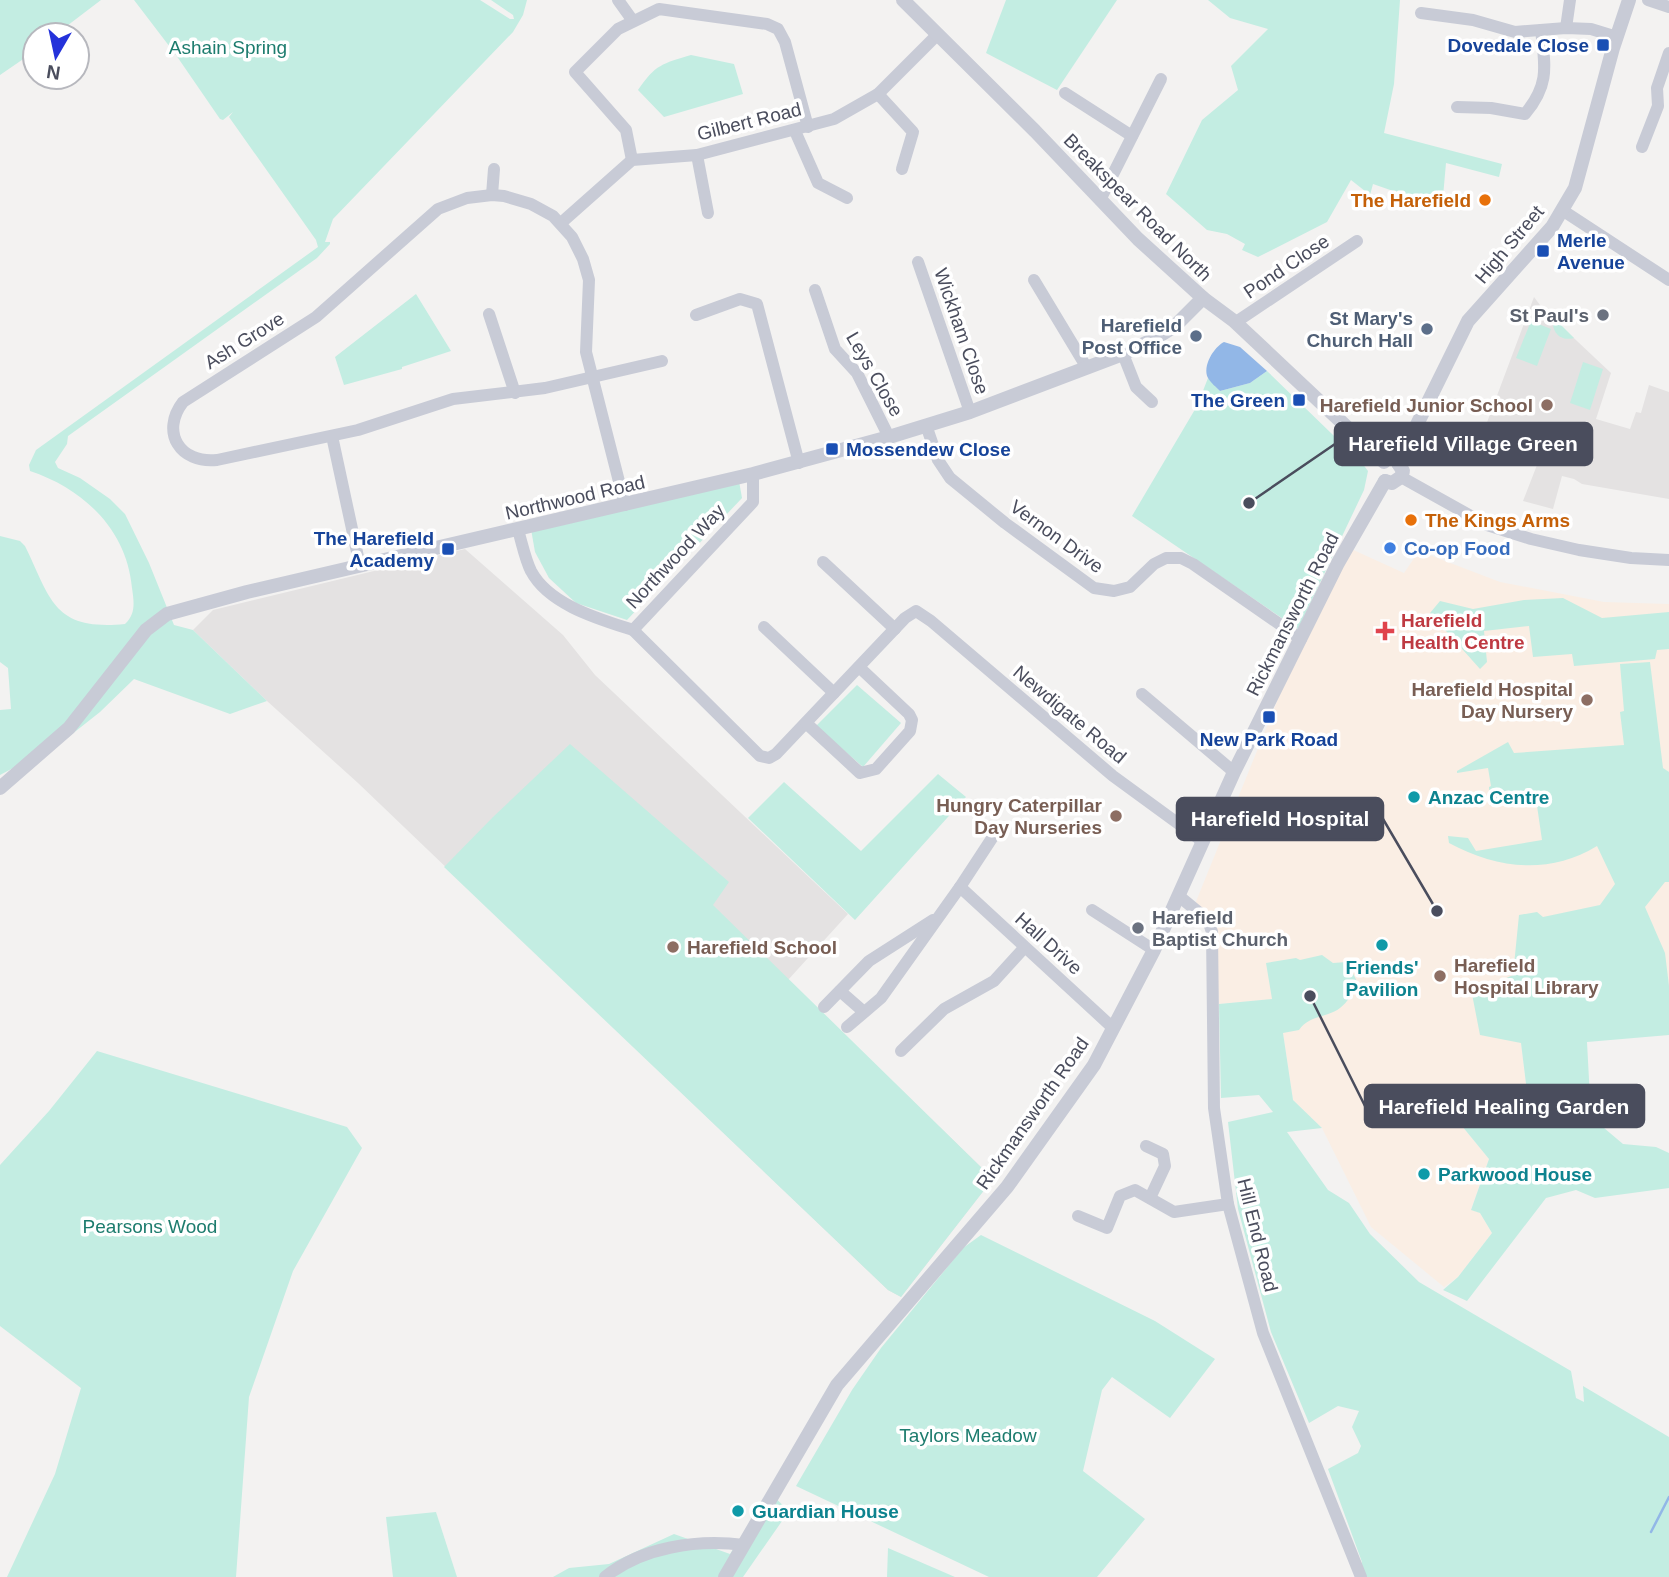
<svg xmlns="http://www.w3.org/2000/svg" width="1669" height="1577" font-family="Arial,sans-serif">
<rect width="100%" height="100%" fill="#f3f2f1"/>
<g fill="#e4e2e2">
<path d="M1534 297 1543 309 1611 373 1596 419 1630 429 1636 412 1641 413 1649 385 1669 392V499L1582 484 1574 479 1562 476 1553 509 1523 501 1537 465 1506 451 1492 441 1486 425Z"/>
<path d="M465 549 563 635 595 675 848 914 788 980 985 1171V1189L901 1297 888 1290 358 783 267 701 193 630 213 610Z"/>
</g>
<path fill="#faeee4" d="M1349 548 1404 573 1419 551 1500 582 1604 602 1669 604V1035L1521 1043 1527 1093 1462 1126 1489 1159 1471 1209 1480 1213 1492 1233 1458 1277 1444 1287 1371 1227 1322 1128 1293 1100 1278 999 1219 1004 1214 918 1195 904 1295 657Z"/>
<g fill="#c3ede2">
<path d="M0 0H101L55 35H35V51L0 75Z"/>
<path d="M134 0H480L510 19H514L513 15 491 0H527L523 15 513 32 333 219 325 242H330V244L317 258 68 436 67 444 55 462 58 468 80 478 110 499 125 514 149 563 174 625 193 630 267 701 230 714 134 679 100 712 62 742 0 775V710L11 709 8 668 0 662V536L20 541 25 546C51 599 53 631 125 624 136 614 134 602 132 588 127 530 84 489 30 471L29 465 36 450 318 247 316 240 229 117 233 112 223 120 220 119 176 55Z"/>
<path d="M1006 0H1117L1057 90 986 53Z"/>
<path d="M1208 0H1400L1394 84 1384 133 1502 164 1499 177 1446 163 1442 208 1373 184 1370 195 1351 180 1327 222 1258 257 1242 250 1245 244 1227 234 1207 230 1166 194 1202 120 1238 90 1231 66 1268 29 1230 18Z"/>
<path d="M691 55 734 64 743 94 664 117 638 90C656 64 662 64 691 55Z"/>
<path d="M416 294 451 351 402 367V369L344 385 335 357Z"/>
<path d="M1553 317 1574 338C1559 342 1551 331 1553 317Z"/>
<path d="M1531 321 1551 329 1537 366 1516 358Z"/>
<path d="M1583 362 1603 369 1590 410 1570 403Z"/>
<path d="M1267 371 1362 463 1368 471 1364 490 1298 629 1132 516 1197 406 1208 378 1220 391 1250 383Z"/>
<path d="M739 481 742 498 627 620 576 603 549 578 535 552 531 529Z"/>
<path d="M1563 598 1602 618 1669 612V649L1657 650 1655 659 1574 666 1572 654 1533 657 1529 626 1484 631 1487 662 1480 669 1430 613 1440 601 1473 609 1524 600Z"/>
<path d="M1650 662 1663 768 1669 772V882H1665L1645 907 1665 953 1669 986V1035L1587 1042 1591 1117 1623 1144 1656 1147 1669 1153V1188L1595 1198 1576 1190 1546 1198 1467 1301 1443 1290 1458 1277 1492 1233 1480 1213 1471 1210 1489 1159 1462 1126 1458 1104 1527 1092 1521 1043 1480 1035 1472 994 1513 975 1519 915 1537 912 1543 917 1600 905 1615 884 1597 846C1549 875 1497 869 1449 843L1448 836 1468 838 1476 851 1542 840 1536 799 1490 806 1489 787 1491 786 1488 768 1457 773V771L1508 742 1514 753 1624 745 1620 712 1624 711 1620 664Z"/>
<path d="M857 685 901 723 863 767 816 726Z"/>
<path d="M570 744 729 882 713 905 985 1171V1189L901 1297 888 1290 444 867 493 817Z"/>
<path d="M938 774 966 797 855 920 748 818 784 782 861 851Z"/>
<path d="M1322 955 1333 963 1347 962 1360 987C1352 992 1348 1002 1340 1008 1327 1018 1309 1015 1299 1030L1283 1033 1293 1100 1322 1128 1287 1132 1328 1190 1349 1203 1370 1234 1419 1282 1571 1371 1576 1398 1584 1402 1583 1386 1669 1437V1577H1360L1362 1562 1328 1469 1358 1453 1361 1446 1352 1427 1359 1411 1338 1406 1309 1423 1271 1332 1238 1209 1228 1122 1273 1112 1259 1095 1221 1098 1219 1004 1272 999 1266 963 1296 958 1300 960Z"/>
<path d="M97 1051 347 1127 362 1148 293 1271 249 1397 236 1577H7L55 1474 81 1388 0 1326V1165L49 1111Z"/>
<path d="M981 1235 1155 1321 1215 1359 1170 1418 1112 1377 1102 1390 1083 1471 1145 1519 1097 1577H989L796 1486 852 1390 881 1348 963 1248Z"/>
<path d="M770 1493 789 1511 743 1577H553L569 1568 609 1564 674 1534 730 1554Z"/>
<path d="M436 1512 457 1577H393L386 1517Z"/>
<path d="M888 1548 955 1577H887Z"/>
</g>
<path fill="#92b7e7" d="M1224 342 1240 347 1267 371 1250 383 1220 391C1217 388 1210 382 1208 378 1202 366 1214 347 1224 342Z"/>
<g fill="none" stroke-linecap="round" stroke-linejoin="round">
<path stroke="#92b7e7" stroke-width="2.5" d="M1651 1532 1669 1497"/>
<g stroke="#c8cbd6" stroke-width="12">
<path d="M618 0 633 21"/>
<path d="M1648 0 1669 7"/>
<path d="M1421 13 1473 20 1515 32 1566 28 1591 29 1617 37"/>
<path d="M1566 28 1570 0"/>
<path d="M1065 93 1132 136"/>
<path d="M878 94 913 132 902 169"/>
<path d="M1457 107 1491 108 1525 114C1550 84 1545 66 1541 30"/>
<path d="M795 131 818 183 847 198"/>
<path d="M1642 147 1658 106 1657 88 1669 53"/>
<path d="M697 155 708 213"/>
<path d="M632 160 626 130 575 72 618 29 659 9 767 24 778 29 785 42 808 127"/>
<path d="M492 195 494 169"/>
<path d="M1100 200 1161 79"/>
<path d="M1562 210 1669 280"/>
<path d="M561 223 632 160 697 155 834 119 878 94 937 35"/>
<path d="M918 262 970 412"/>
<path d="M1034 280 1087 368"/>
<path d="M815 290 835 349 857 373 889 437"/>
<path d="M489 314 515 393"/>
<path d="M696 315 740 299 757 304 799 463"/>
<path d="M1236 322 1357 241"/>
<path d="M1123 354 1136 387 1152 402"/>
<path d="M926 425 938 460 950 478 1005 523 1094 588 1114 591 1130 587 1154 564 1166 558H1181L1193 564 1301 639"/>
<path d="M332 436 360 566"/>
<path d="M1401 477 1487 525 1531 539 1579 550 1631 558 1669 560"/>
<path d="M625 505 586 352 589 280 583 259 572 237 553 216 531 204 504 196 492 195 467 198 438 209 316 317 183 402C160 432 180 464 217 460L358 430 453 399 545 388 662 361"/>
<path d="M518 530C522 543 525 559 531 571 549 605 599 619 633 630L753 502V474"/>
<path d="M823 562 895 629"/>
<path d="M764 627 834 693"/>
<path d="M633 630 760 756 769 758 776 754 905 618 916 611 931 621 1113 776 1202 841"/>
<path d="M1142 694 1234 772"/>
<path d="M806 723 860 773 876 769 910 731 912 720 909 714 859 667"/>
<path d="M960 887 1112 1027"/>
<path d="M1180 897 1208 920 1212 932 1214 1108 1228 1204 1263 1333 1361 1577"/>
<path d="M1092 910 1154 950"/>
<path d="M840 991 864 1012"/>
<path d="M824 1007 869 961 933 920"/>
<path d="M847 1027 881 998 960 887 998 829"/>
<path d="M901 1051 944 1009 994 981 1024 948"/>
<path d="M1146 1146 1163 1154 1165 1166 1150 1198"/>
<path d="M1078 1216 1107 1228 1120 1196 1135 1190 1174 1212 1228 1204"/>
<path d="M605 1577C642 1547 697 1539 744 1545"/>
</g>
<g stroke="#c8cbd6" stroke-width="14">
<path d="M903 0 1035 131 1138 239 1203 298 1234 321 1384 462"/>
<path d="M1398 463 1468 321 1552 227 1575 188 1613 48 1629 0"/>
<path d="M1385 481 1392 483 1401 477 1403 471 1398 463"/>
<path d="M0 788 69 728 146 630 167 614 247 592 753 474 889 437 970 412 1123 354 1154 339 1175 326 1203 298"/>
<path d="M725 1577 837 1385 1007 1187 1094 1065 1154 950 1234 772 1338 563 1385 481"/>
</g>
</g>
<g fill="#1a4fb4" stroke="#fff" stroke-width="2.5">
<rect x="1596" y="38" width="14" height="14" rx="3.5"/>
<rect x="1536" y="244" width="14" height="14" rx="3.5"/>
<rect x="1292" y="393" width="14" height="14" rx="3.5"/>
<rect x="825" y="442" width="14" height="14" rx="3.5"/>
<rect x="441" y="542" width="14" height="14" rx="3.5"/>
<rect x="1262" y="710" width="14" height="14" rx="3.5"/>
</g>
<g fill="#e8710a" stroke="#fff" stroke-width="2.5">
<circle cx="1485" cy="200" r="7"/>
<circle cx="1411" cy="520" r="7"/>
</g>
<g fill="#6b7280" stroke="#fff" stroke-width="2.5">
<circle cx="1603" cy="315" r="7"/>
<circle cx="1138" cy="928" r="7"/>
</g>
<g fill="#5c6f8a" stroke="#fff" stroke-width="2.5">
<circle cx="1427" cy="329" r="7"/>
<circle cx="1196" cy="336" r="7"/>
</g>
<g fill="#8d6e63" stroke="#fff" stroke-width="2.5">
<circle cx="1547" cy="405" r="7"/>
<circle cx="1587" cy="700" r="7"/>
<circle cx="1116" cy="816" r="7"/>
<circle cx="673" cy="947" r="7"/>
<circle cx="1440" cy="976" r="7"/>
</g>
<circle fill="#3f7fe0" stroke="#fff" stroke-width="2.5" cx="1390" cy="548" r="7"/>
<path fill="#e0444e" stroke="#fff" stroke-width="2.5" d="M1381.5 620.5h7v7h7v7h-7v7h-7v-7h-7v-7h7z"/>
<g fill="#0f9aa8" stroke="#fff" stroke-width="2.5">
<circle cx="1414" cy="797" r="7"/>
<circle cx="1382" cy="945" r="7"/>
<circle cx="1424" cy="1174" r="7"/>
<circle cx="738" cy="1511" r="7"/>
</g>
<g text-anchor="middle" stroke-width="7" stroke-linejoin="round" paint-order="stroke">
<g font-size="19" font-weight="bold" fill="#164399" stroke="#fff" text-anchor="end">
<text x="1589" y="52">Dovedale Close</text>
<text x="1557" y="247" text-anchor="start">Merle<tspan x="1557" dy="22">Avenue</tspan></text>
<text x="1285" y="407">The Green</text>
<text x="846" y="456" text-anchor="start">Mossendew Close</text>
<text x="434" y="545">The Harefield<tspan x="434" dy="22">Academy</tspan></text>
<text x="1269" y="746" text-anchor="middle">New Park Road</text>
</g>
<g font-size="19" fill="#1d7c6e" stroke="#fff">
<text x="228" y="54">Ashain Spring</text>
<text x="150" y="1233">Pearsons Wood</text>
<text x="968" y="1442">Taylors Meadow</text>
</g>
<g font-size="19" fill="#4a4d5d" stroke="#fff">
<text transform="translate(749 121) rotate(-14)" y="7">Gilbert Road</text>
<text transform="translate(1138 207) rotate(45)" y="7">Breakspear Road North</text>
<text transform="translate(1509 244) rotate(-50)" y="7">High Street</text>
<text transform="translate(1286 266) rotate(-34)" y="7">Pond Close</text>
<text transform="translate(962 331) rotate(71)" y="7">Wickham Close</text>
<text transform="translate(244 340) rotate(-32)" y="7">Ash Grove</text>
<text transform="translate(875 374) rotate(60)" y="7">Leys Close</text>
<text transform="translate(575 497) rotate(-13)" y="7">Northwood Road</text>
<text transform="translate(1057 536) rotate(36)" y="7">Vernon Drive</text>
<text transform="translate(675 556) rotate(-47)" y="7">Northwood Way</text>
<text transform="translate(1292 614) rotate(-63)" y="7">Rickmansworth Road</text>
<text transform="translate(1070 714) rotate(40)" y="7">Newdigate Road</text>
<text transform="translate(1049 943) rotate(42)" y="7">Hall Drive</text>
<text transform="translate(1032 1113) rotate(-55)" y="7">Rickmansworth Road</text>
<text transform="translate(1258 1235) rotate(76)" y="7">Hill End Road</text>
</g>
<g font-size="19" font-weight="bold" fill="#c56008" stroke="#fff" text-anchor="end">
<text x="1471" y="207">The Harefield</text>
<text x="1425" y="527" text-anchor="start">The Kings Arms</text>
</g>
<g font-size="19" font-weight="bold" fill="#5b616d" stroke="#fff" text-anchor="end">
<text x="1589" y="322">St Paul's</text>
<text x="1152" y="924" text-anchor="start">Harefield<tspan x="1152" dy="22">Baptist Church</tspan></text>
</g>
<g font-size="19" font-weight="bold" fill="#4e5e75" stroke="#fff" text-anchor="end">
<text x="1413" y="325">St Mary's<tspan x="1413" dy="22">Church Hall</tspan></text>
<text x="1182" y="332">Harefield<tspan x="1182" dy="22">Post Office</tspan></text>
</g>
<g font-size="19" font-weight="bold" fill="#785e54" stroke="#fff" text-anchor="end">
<text x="1533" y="412">Harefield Junior School</text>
<text x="1573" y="696">Harefield Hospital<tspan x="1573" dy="22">Day Nursery</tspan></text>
<text x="1102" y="812">Hungry Caterpillar<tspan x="1102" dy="22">Day Nurseries</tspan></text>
<text x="687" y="954" text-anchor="start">Harefield School</text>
<text x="1454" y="972" text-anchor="start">Harefield<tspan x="1454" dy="22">Hospital Library</tspan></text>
</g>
<g font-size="19" font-weight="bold" fill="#366cbe" stroke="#fff" text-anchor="start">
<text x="1404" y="555">Co-op Food</text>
</g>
<g font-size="19" font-weight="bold" fill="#be3a42" stroke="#fff" text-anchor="start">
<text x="1401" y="627">Harefield<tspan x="1401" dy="22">Health Centre</tspan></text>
</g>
<g font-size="19" font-weight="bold" fill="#0d838f" stroke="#fff" text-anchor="start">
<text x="1428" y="804">Anzac Centre</text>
<text x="1382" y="974" text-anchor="middle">Friends'<tspan x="1382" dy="22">Pavilion</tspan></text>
<text x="1438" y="1181">Parkwood House</text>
<text x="752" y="1518">Guardian House</text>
</g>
</g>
<path fill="none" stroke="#4a4d5d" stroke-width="2.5" d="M1249 503L1335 444M1437 911L1383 819M1310 996L1365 1106"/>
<g fill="#4a4d5d" stroke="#fff" stroke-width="2.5">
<circle cx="1249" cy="503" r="7"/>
<circle cx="1437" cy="911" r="7"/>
<circle cx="1310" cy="996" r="7"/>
</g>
<g fill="#4a4d5d" stroke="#4a4d5d" stroke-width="2.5">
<rect x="1335" y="423" width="257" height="42" rx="7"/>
<rect x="1177" y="798" width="206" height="42" rx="7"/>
<rect x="1365" y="1085" width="279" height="42" rx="7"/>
</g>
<g font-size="21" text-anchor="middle" font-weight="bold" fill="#fff">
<text x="1463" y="451">Harefield Village Green</text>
<text x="1280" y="826">Harefield Hospital</text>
<text x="1504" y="1114">Harefield Healing Garden</text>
</g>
<g transform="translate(56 56) rotate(189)"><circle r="33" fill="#ffffff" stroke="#b7b8be" stroke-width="2"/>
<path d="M0-5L12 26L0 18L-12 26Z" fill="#2432da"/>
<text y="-10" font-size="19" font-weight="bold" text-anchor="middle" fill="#4a4d5d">N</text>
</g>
</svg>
